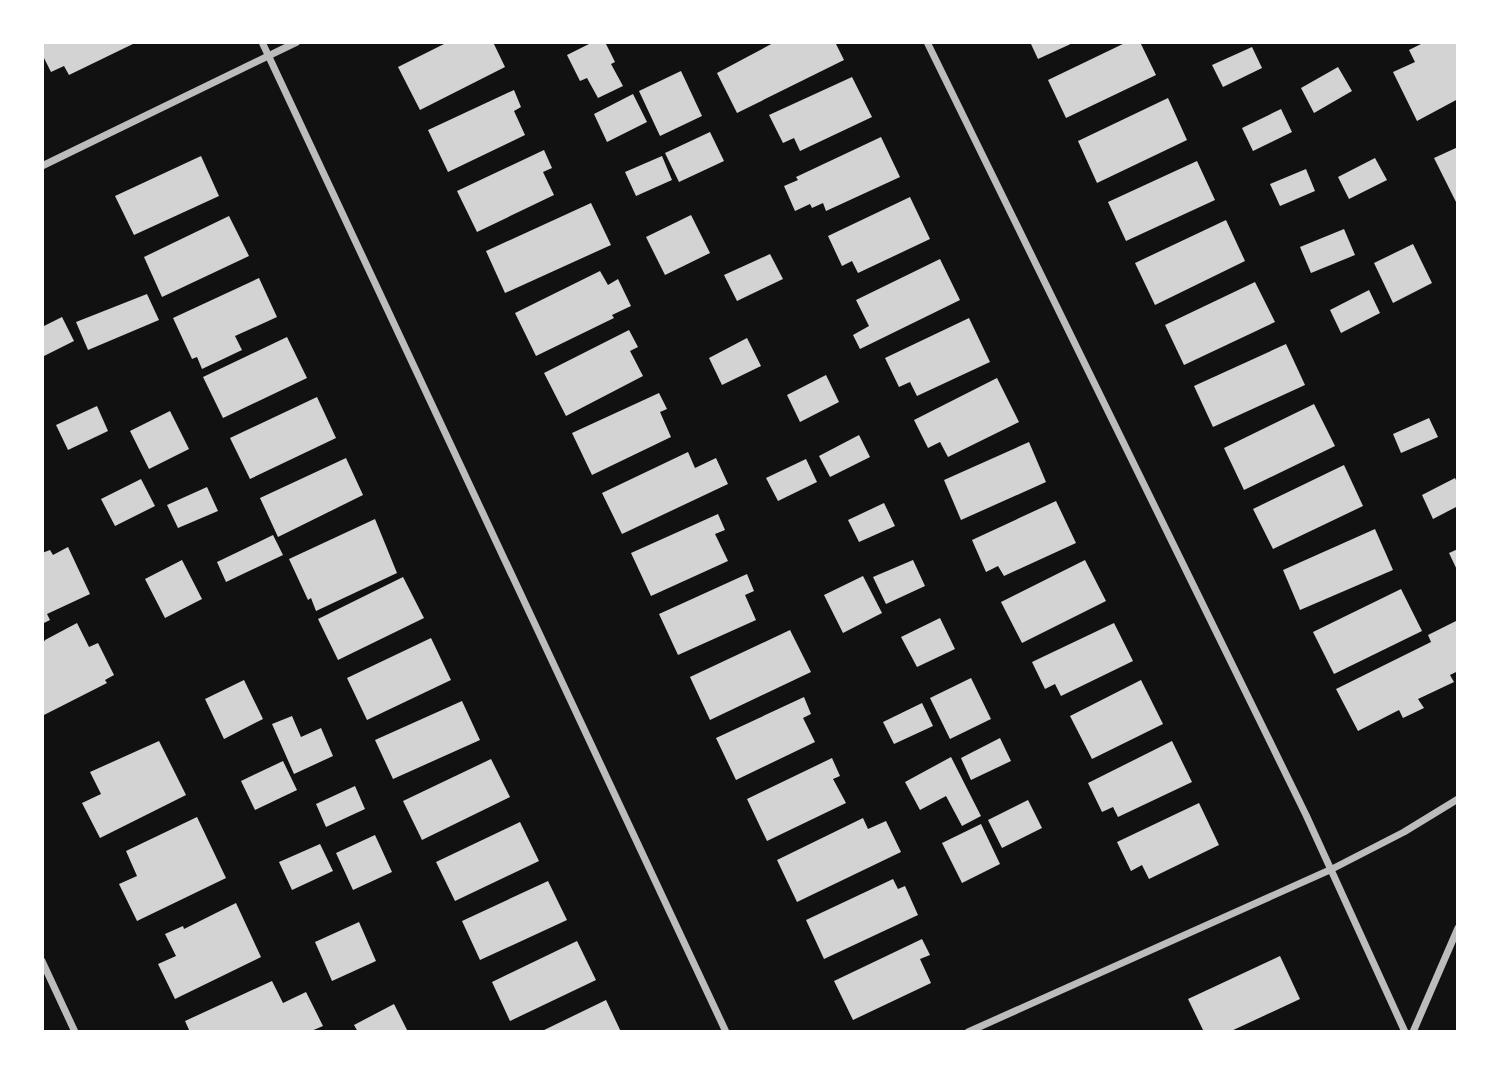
<svg xmlns="http://www.w3.org/2000/svg" width="1500" height="1074" font-family="Quicksand,sans-serif">
<rect width="100%" height="100%" fill="#111"/>
<g fill="#d3d3d3">
<path d="M42 42H137L69 75 64 66 51 72 42 54Z"/>
<path d="M448 42H493L505 67 420 110 398 67Z"/>
<path d="M593 42H605L615 62 611 64 623 86 598 98 587 78 580 81 567 55Z"/>
<path d="M775 42H835L844 60 737 113 717 73Z"/>
<path d="M1030 42H1075L1038 59Z"/>
<path d="M1127 42H1140L1156 75 1066 118 1048 80Z"/>
<path d="M1425 42 1458 44V99L1417 121 1393 72 1415 62 1409 50Z"/>
<path d="M1252 47 1262 68 1223 87 1212 65Z"/>
<path d="M1338 67 1352 91 1314 113 1301 88Z"/>
<path d="M681 71 702 116 660 136 639 91Z"/>
<path d="M852 77 872 117 800 151 794 138 783 143 769 115Z"/>
<path d="M514 90 521 107 514 111 525 135 448 172 428 130Z"/>
<path d="M633 94 647 122 607 142 594 114Z"/>
<path d="M1168 98 1187 140 1097 183 1078 141Z"/>
<path d="M1281 109 1292 132 1253 151 1242 128Z"/>
<path d="M710 132 724 161 679 182 665 153Z"/>
<path d="M881 137 900 177 826 211 823 203 812 208 810 204 795 211 784 186 798 180 796 177Z"/>
<path d="M1458 147V206L1434 158Z"/>
<path d="M544 150 552 168 543 172 554 195 477 232 457 191Z"/>
<path d="M201 156 219 196 134 235 115 196Z"/>
<path d="M662 156 672 180 636 196 625 172Z"/>
<path d="M1375 158 1387 180 1349 199 1338 177Z"/>
<path d="M1197 161 1215 200 1126 241 1108 202Z"/>
<path d="M1306 169 1315 191 1280 206 1270 184Z"/>
<path d="M910 197 930 239 858 273 852 261 842 266 828 236Z"/>
<path d="M591 203 611 245 505 293 486 251Z"/>
<path d="M691 215 710 253 665 275 646 237Z"/>
<path d="M229 216 249 256 162 297 144 257Z"/>
<path d="M1226 220 1245 261 1155 305 1135 263Z"/>
<path d="M1344 229 1355 255 1311 273 1300 247Z"/>
<path d="M1413 244 1432 283 1393 303 1374 263Z"/>
<path d="M770 254 783 279 737 301 724 275Z"/>
<path d="M940 259 960 300 860 349 853 335 869 326 856 300Z"/>
<path d="M600 271 608 285 618 279 631 306 612 315 614 318 536 356 515 313Z"/>
<path d="M259 278 277 317 235 336 242 350 202 369 197 357 192 359 173 318Z"/>
<path d="M1255 282 1275 322 1184 365 1165 325Z"/>
<path d="M1369 290 1380 313 1341 333 1330 310Z"/>
<path d="M147 294 159 320 88 350 76 322Z"/>
<path d="M62 317 74 341 42 357V327Z"/>
<path d="M969 318 990 362 917 396 910 382 899 387 885 358Z"/>
<path d="M629 330 638 347 630 351 643 376 566 416 544 373Z"/>
<path d="M287 337 307 378 223 418 203 377Z"/>
<path d="M747 338 761 366 722 385 709 358Z"/>
<path d="M1286 344 1305 385 1213 427 1194 386Z"/>
<path d="M826 375 839 402 800 422 787 395Z"/>
<path d="M997 378 1019 422 948 457 940 442 928 448 914 420Z"/>
<path d="M659 393 667 409 660 412 671 437 592 475 572 433Z"/>
<path d="M317 397 336 438 250 479 230 438Z"/>
<path d="M1314 404 1335 446 1244 490 1224 448Z"/>
<path d="M97 406 108 431 68 450 56 425Z"/>
<path d="M170 411 189 449 149 469 130 431Z"/>
<path d="M1429 418 1438 437 1401 453 1393 434Z"/>
<path d="M859 435 870 457 830 477 819 456Z"/>
<path d="M1029 442 1046 482 961 520 944 480Z"/>
<path d="M688 452 695 468 716 458 728 484 622 534 602 493Z"/>
<path d="M346 458 363 495 278 537 260 498Z"/>
<path d="M806 459 817 482 778 501 766 478Z"/>
<path d="M1344 465 1363 506 1273 549 1253 509Z"/>
<path d="M1455 478 1458 485V506L1433 519 1422 495Z"/>
<path d="M141 479 155 506 115 526 101 499Z"/>
<path d="M207 487 218 511 178 528 167 505Z"/>
<path d="M1056 501 1076 543 1004 576 998 566 986 572 972 540Z"/>
<path d="M884 503 895 526 859 542 848 520Z"/>
<path d="M718 514 725 530 715 534 728 561 651 596 631 553Z"/>
<path d="M375 519 397 573 316 611 311 598 308 600 289 559Z"/>
<path d="M1375 529 1393 570 1300 610 1283 570Z"/>
<path d="M273 535 283 555 226 582 217 562Z"/>
<path d="M68 547 90 594 47 614 50 620 42 624V553L50 550 53 555Z"/>
<path d="M1458 549V572L1449 553Z"/>
<path d="M182 560 202 599 165 618 145 579Z"/>
<path d="M913 560 925 586 886 604 873 577Z"/>
<path d="M1085 560 1106 601 1022 643 1001 602Z"/>
<path d="M747 574 754 591 745 595 756 620 678 655 659 614Z"/>
<path d="M863 576 882 613 843 633 824 595Z"/>
<path d="M403 577 424 618 338 660 318 619Z"/>
<path d="M1401 589 1422 631 1334 674 1313 632Z"/>
<path d="M940 618 955 649 917 667 901 637Z"/>
<path d="M1456 621 1458 671 1450 675 1454 682 1418 699 1424 708 1403 718 1399 710 1358 731 1336 689 1431 642 1428 635Z"/>
<path d="M77 623 89 647 98 643 114 675 105 680 107 683 42 716V645L45 640Z"/>
<path d="M1114 623 1133 661 1061 696 1055 684 1045 689 1032 662Z"/>
<path d="M790 630 811 672 710 720 690 677Z"/>
<path d="M431 638 451 680 367 720 347 678Z"/>
<path d="M971 678 991 719 950 739 930 698Z"/>
<path d="M244 680 263 719 224 739 205 699Z"/>
<path d="M1141 680 1163 724 1092 759 1070 716Z"/>
<path d="M804 697 811 714 803 718 815 742 736 780 716 738Z"/>
<path d="M462 701 480 740 393 779 375 740Z"/>
<path d="M922 703 933 726 894 744 883 722Z"/>
<path d="M292 716 301 737 321 728 333 756 294 774 272 724Z"/>
<path d="M1000 738 1011 761 971 780 961 758Z"/>
<path d="M159 741 186 795 100 838 82 803 101 794 90 772Z"/>
<path d="M1172 741 1192 782 1118 817 1113 807 1102 812 1088 783Z"/>
<path d="M951 757 981 816 962 826 946 796 920 810 905 782Z"/>
<path d="M832 758 840 776 833 779 846 803 767 841 747 799Z"/>
<path d="M491 759 510 797 422 840 403 801Z"/>
<path d="M283 761 297 790 255 810 241 781Z"/>
<path d="M355 786 365 809 326 827 316 804Z"/>
<path d="M1028 800 1042 828 1002 848 988 820Z"/>
<path d="M1199 803 1219 845 1149 879 1142 865 1131 871 1117 842Z"/>
<path d="M197 817 226 878 137 921 119 884 137 876 126 851Z"/>
<path d="M863 818 868 829 886 821 901 852 797 902 777 860Z"/>
<path d="M520 822 539 861 455 901 436 862Z"/>
<path d="M981 824 1000 864 962 883 942 843Z"/>
<path d="M375 835 392 872 353 890 336 853Z"/>
<path d="M320 844 333 871 292 890 279 862Z"/>
<path d="M893 879 898 889 905 886 918 915 824 959 806 920Z"/>
<path d="M548 881 567 920 480 960 462 921Z"/>
<path d="M236 903 261 957 175 999 158 964 176 956 165 934 183 926 184 929Z"/>
<path d="M359 922 376 961 332 981 315 942Z"/>
<path d="M922 939 930 955 920 959 931 983 853 1020 834 981Z"/>
<path d="M577 941 596 980 510 1021 492 982Z"/>
<path d="M1280 956 1300 999 1229 1032H1204L1188 999Z"/>
<path d="M272 981 283 1003 306 992 323 1026 309 1032H190L185 1021Z"/>
<path d="M606 1000 621 1032H540Z"/>
<path d="M394 1004 408 1032H358L354 1025Z"/>
</g>
<g fill="none" stroke-linecap="round" stroke-linejoin="round">
<g stroke="#bcbcbc" stroke-width="7">
<path d="M262 42 726 1032"/>
<path d="M927 42 1306 815 1405 1032"/>
<path d="M42 166 297 42"/>
<path d="M42 961 75 1032"/>
<path d="M968 1032 1332 869 1404 832 1458 799"/>
<path d="M1413 1032 1458 928"/>
</g>
</g>
<rect width="1500" height="1074" fill="none" stroke="#ffffff" stroke-width="88"/>
</svg>
